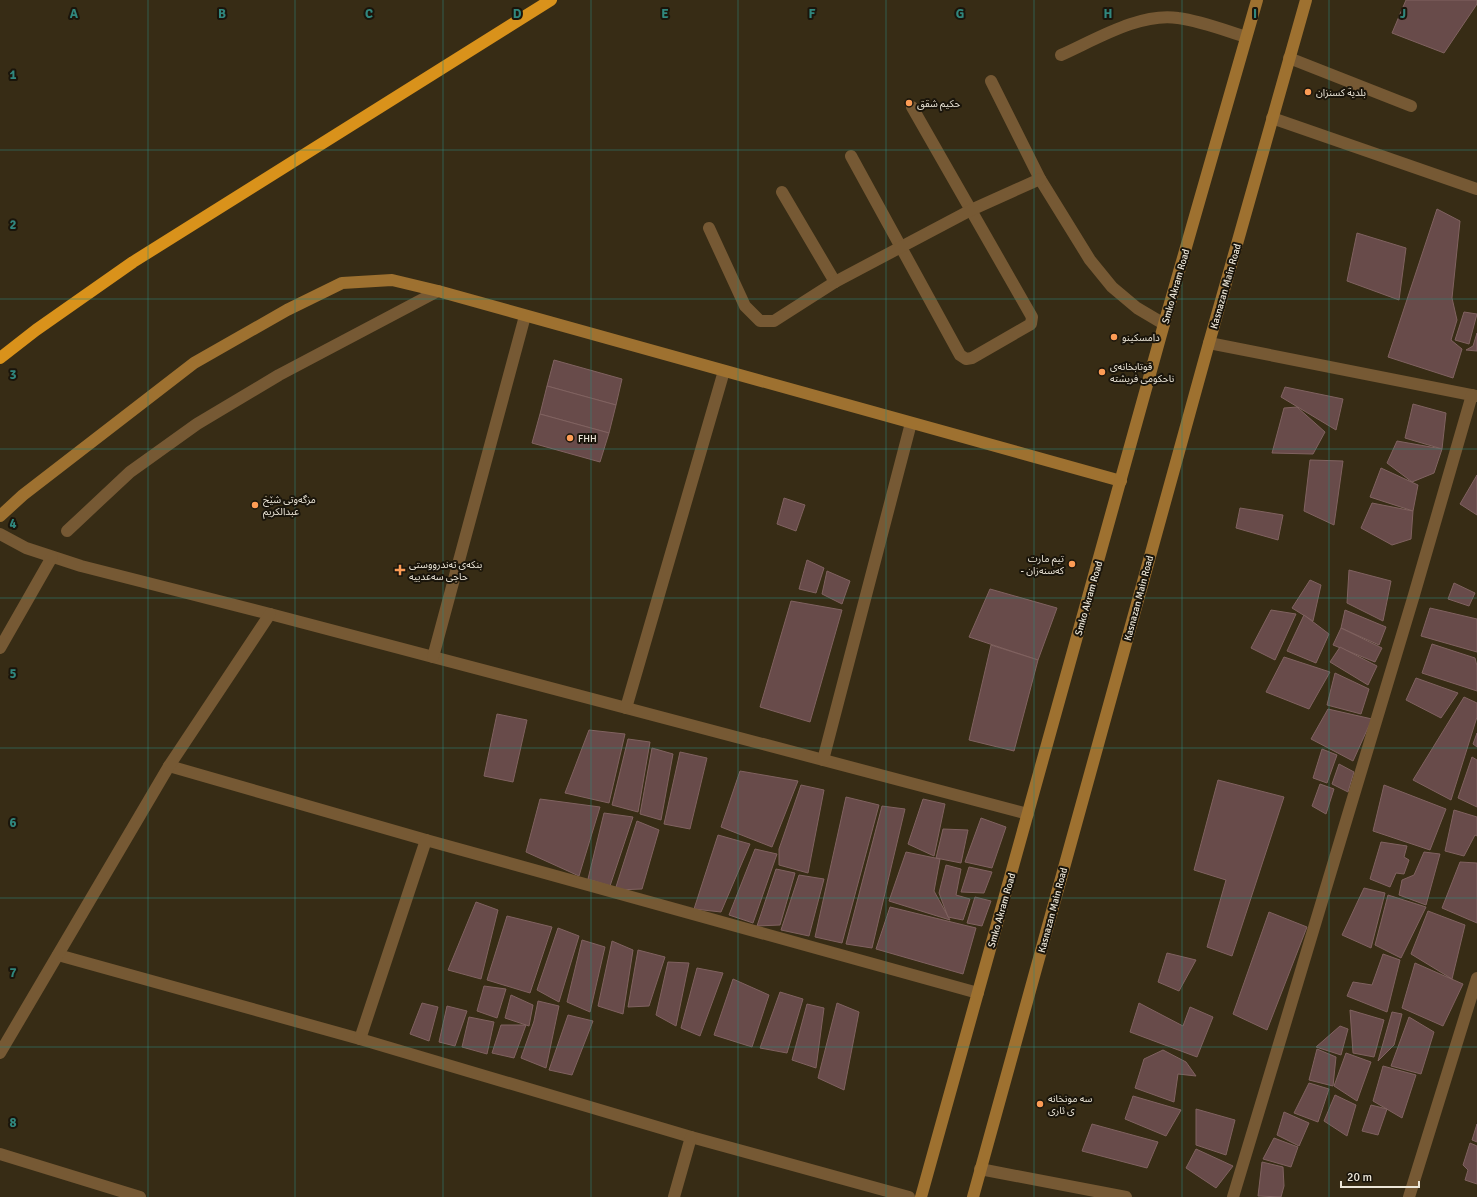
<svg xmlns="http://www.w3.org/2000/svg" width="1477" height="1197" font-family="Signika,'Noto Sans Arabic',sans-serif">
<rect width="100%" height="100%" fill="#372c15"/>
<g fill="#684b4a" stroke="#806260">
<path d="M1406 0H1477V4L1444 53 1392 33Z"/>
<path d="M1437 209 1460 221 1452 298 1457 320 1451 340 1462 349 1453 378 1388 357Z"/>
<path d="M1357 233 1406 248 1399 300 1347 281Z"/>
<path d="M1464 312 1477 314 1469 344 1455 340Z"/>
<path d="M1477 333V351L1466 350 1473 346Z"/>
<path d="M554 360 622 379 616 405 547 386Z"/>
<path d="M547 386 616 405 609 433 540 414Z"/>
<path d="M1285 387 1343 399 1336 430 1281 397Z"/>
<path d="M1413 404 1446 413 1442 449 1405 438Z"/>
<path d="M1297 407 1325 432 1313 454 1272 453 1284 408Z"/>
<path d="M540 414 609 433 600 462 532 443Z"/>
<path d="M1397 441 1442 449 1434 473 1412 482 1387 463Z"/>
<path d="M1310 460 1343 461 1334 525 1304 511Z"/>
<path d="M1381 468 1418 485 1413 511 1370 497Z"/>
<path d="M1477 475V515L1460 504Z"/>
<path d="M784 498 805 505 796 531 777 524Z"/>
<path d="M1372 503 1413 511 1411 539 1392 545 1361 528Z"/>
<path d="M1240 508 1283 515 1278 540 1236 528Z"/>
<path d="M807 560 824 568 816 593 799 589Z"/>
<path d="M1349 570 1391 581 1383 621 1347 603Z"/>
<path d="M827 571 850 581 842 604 822 594Z"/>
<path d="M1310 580 1321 585 1313 621 1292 608Z"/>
<path d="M1454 583 1475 593 1469 606 1448 599Z"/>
<path d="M990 589 1057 608 1038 660 969 637Z"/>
<path d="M791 601 842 610 810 722 760 707Z"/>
<path d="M1430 608 1477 619V652L1421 636Z"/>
<path d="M1271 610 1296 614 1275 660 1251 648Z"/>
<path d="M1345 610 1386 627 1379 645 1341 628Z"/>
<path d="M1304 615 1329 634 1316 663 1287 651Z"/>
<path d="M1341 628 1382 648 1375 662 1333 645Z"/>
<path d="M1432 644 1475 658 1477 666V691L1422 673Z"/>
<path d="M991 645 1038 660 1014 751 969 740Z"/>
<path d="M1340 647 1377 666 1368 685 1330 662Z"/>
<path d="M1284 657 1330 672 1309 709 1266 692Z"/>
<path d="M1335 673 1369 689 1361 714 1327 705Z"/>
<path d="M1416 678 1458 693 1441 718 1406 700Z"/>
<path d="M1464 697 1477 703V717L1451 800 1413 780Z"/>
<path d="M1328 709 1372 719 1353 761 1311 739Z"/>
<path d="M497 714 527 720 513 782 484 776Z"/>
<path d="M589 730 625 734 609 803 565 793Z"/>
<path d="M1477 733V747L1473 744Z"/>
<path d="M628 739 650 742 638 812 612 805Z"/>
<path d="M652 748 673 754 661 820 640 814Z"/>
<path d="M1322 749 1337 755 1327 783 1313 778Z"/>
<path d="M680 752 707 758 690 829 664 824Z"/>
<path d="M1472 757 1477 760V807L1458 798Z"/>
<path d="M1339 764 1354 772 1348 792 1332 784Z"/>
<path d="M740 771 798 781 772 847 721 827Z"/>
<path d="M1218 780 1284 797 1232 956 1207 947 1226 880 1194 870Z"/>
<path d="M1320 784 1334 789 1326 814 1312 806Z"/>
<path d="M801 785 824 790 808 873 779 865V849Z"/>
<path d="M1384 785 1446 809 1430 850 1373 831Z"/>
<path d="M846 797 879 805 842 943 815 937Z"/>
<path d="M540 799 600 807 579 876 526 852Z"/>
<path d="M923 799 945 804 934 856 908 844Z"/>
<path d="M882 806 905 809 872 948 846 944Z"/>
<path d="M1454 810 1477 817V836L1475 835 1464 856 1445 851Z"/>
<path d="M604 813 633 817 610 886 588 879Z"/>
<path d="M981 818 1006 827 992 868 965 862Z"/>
<path d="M637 821 659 830 642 889 615 890Z"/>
<path d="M943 829 968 830 961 863 936 858Z"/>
<path d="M718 835 750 844 721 912 694 909Z"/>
<path d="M1381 842 1407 846 1404 857 1409 860 1404 874 1396 873 1390 887 1370 879Z"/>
<path d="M755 849 777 854 753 923 729 915Z"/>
<path d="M906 852 940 859 934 891 950 920 889 901Z"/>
<path d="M1424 852 1440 854 1426 905 1399 895 1402 880 1414 875Z"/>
<path d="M1460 862 1477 863V923L1442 908Z"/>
<path d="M946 865 961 869 956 895 970 899 963 920 948 917 939 893Z"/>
<path d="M969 867 992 872 984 893 961 892Z"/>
<path d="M776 869 795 873 780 925 757 926Z"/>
<path d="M799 875 824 879 809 936 781 930Z"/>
<path d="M1364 888 1385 893 1371 948 1342 935Z"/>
<path d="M1388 895 1426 907 1401 958 1375 945Z"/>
<path d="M975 897 991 901 982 926 967 923Z"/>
<path d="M476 902 498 910 481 979 448 970Z"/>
<path d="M890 907 976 928 963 974 876 949Z"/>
<path d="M1428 911 1465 925 1452 979 1411 954Z"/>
<path d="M1269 912 1307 927 1267 1030 1233 1014Z"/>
<path d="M507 916 552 927 530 993 487 980Z"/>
<path d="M558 928 579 936 559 1002 537 990Z"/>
<path d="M582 940 605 947 590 1012 567 1002Z"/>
<path d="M612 941 633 950 623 1014 598 1006Z"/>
<path d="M638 950 665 957 649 1006 628 1007Z"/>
<path d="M1167 953 1196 960 1179 991 1158 982Z"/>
<path d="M1383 954 1400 960 1387 1012 1347 996 1353 982 1372 985Z"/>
<path d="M668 962 689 963 676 1026 656 1015Z"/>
<path d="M1415 963 1463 984 1443 1026 1402 1008Z"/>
<path d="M697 968 723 973 700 1036 681 1028Z"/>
<path d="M733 979 769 995 752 1047 714 1035Z"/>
<path d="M484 986 506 989 497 1018 477 1011Z"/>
<path d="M780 992 803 999 787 1053 760 1048Z"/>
<path d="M511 995 533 1005 529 1026 505 1018Z"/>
<path d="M538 1001 559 1006 546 1068 521 1058 534 1021Z"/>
<path d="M422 1003 438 1007 429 1041 410 1034Z"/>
<path d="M837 1003 859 1012 844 1090 818 1078Z"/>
<path d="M1139 1003 1183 1026 1190 1007 1213 1017 1197 1057 1130 1032Z"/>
<path d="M807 1004 824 1008 816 1068 792 1060Z"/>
<path d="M447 1006 467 1011 455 1046 439 1042Z"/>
<path d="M1350 1010 1384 1020 1374 1057 1353 1053Z"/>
<path d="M1392 1012 1402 1014 1394 1045 1378 1061Z"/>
<path d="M568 1015 593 1021 572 1075 549 1070Z"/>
<path d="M469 1017 494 1022 487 1054 462 1047Z"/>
<path d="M1409 1017 1434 1032 1421 1074 1391 1066Z"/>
<path d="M501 1025H526L514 1058 492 1053Z"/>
<path d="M1340 1026 1348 1029 1341 1055 1316 1047Z"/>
<path d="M1317 1049 1336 1057 1333 1086 1309 1080Z"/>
<path d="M1163 1050 1186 1062 1196 1076 1178 1074 1174 1102 1135 1088 1144 1059Z"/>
<path d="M1346 1053 1371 1062 1357 1101 1334 1086Z"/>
<path d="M1383 1066 1416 1075 1402 1118 1373 1101Z"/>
<path d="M1309 1083 1329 1089 1318 1122 1294 1113Z"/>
<path d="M1335 1095 1356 1105 1347 1136 1324 1121Z"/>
<path d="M1133 1096 1181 1110 1166 1136 1125 1119Z"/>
<path d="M1371 1105 1387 1109 1378 1135 1362 1131Z"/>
<path d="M1196 1109 1235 1120 1226 1155 1196 1145Z"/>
<path d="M1284 1112 1309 1123 1299 1146 1277 1135Z"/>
<path d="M1092 1124 1158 1142 1147 1168 1082 1151Z"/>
<path d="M1477 1124V1142L1472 1140Z"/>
<path d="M1274 1138 1298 1147 1291 1167 1263 1159Z"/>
<path d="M1470 1143 1477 1146V1184L1465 1180 1468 1170 1463 1165Z"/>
<path d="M1196 1149 1233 1166 1216 1188 1186 1168Z"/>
<path d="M1262 1162 1283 1167 1284 1186 1281 1197 1258 1196Z"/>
</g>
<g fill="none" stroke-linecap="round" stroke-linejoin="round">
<g stroke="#765934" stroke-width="12">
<path d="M1289 58 1411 106"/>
<path d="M67 531 130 472 197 424 279 375 438 291"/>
</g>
<g stroke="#765934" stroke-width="12">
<path d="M1061 55C1095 40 1140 12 1178 18 1201 21 1224 30 1246 37"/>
<path d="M991 81 1040 179 1090 260 1112 287 1137 308 1164 324"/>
<path d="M1272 118 1477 189"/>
<path d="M851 156 960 355 966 359 972 358 1031 324 1032 317 912 107"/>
<path d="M782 192 835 282"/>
<path d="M709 228 745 306 760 321H774L835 282 901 247 971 210 1040 179"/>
<path d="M1209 343 1477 396"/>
<path d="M0 534 26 548 81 566 270 614 1028 814"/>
<path d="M0 648 52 557"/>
<path d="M433 657 525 316"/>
<path d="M626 708 724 371"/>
<path d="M823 760 911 423"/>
<path d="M169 766 426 840 978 993"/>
<path d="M58 955 360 1039 691 1137 909 1197"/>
<path d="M360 1039 426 840"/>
<path d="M0 1053 169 766 270 614"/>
<path d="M0 1154 140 1197"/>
<path d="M980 1169 1126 1197"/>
<path d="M674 1197 691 1137"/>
<path d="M1233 1197 1414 595 1472 395"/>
<path d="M1409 1197 1477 978"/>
</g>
<g stroke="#9e7130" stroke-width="12">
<path d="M0 516 23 495 194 363 287 310 342 283 392 280 438 291 1121 481"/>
<path d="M921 1197 1164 324 1257 0"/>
<path d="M973 1197 1209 343 1306 0"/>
</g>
<path stroke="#d9921b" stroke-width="12" d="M0 358 36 330 133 262 551 0"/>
</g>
<path fill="none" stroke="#30877e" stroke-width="1" stroke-opacity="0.55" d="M148 0V1197M295 0V1197M443 0V1197M591 0V1197M738 0V1197M886 0V1197M1034 0V1197M1182 0V1197M1329 0V1197M0 150H1477M0 299H1477M0 449H1477M0 598H1477M0 748H1477M0 898H1477M0 1047H1477"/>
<g fill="#fd9c55" stroke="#1a150b" stroke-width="1.5">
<circle cx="1308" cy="92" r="4"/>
<circle cx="909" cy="103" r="4"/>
<circle cx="1114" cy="337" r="4"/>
<circle cx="1102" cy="372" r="4"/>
<circle cx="570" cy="438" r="4"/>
<circle cx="255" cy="505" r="4"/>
<circle cx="1072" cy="564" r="4"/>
<path d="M398 564h4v4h4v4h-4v4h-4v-4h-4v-4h4z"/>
<circle cx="1040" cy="1104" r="4"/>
</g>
<g text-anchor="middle" stroke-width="4" stroke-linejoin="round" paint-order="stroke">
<g font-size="10" fill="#ece6d8" stroke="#1a150b" text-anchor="start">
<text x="1316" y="96">بلدية كسنزان</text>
<text x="917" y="107">حكيم شقق</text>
<text x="1122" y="341">دامسكينو</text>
<text x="1110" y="370">قوتابخانەی<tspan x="1110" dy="12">ناحکومی فریشتە</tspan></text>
<text x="578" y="442">FHH</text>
<text x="263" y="503">مزگەوتى شێخ<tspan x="263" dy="12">عبدالکریم</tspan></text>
<text x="1064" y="562" text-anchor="end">تیم مارت<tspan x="1064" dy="12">- کەسنەزان</tspan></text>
<text x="409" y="568">بنکەی تەندرووستی<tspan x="409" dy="12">حاجی سەعدییە</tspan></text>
<text x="1048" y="1102">سه مونخانه<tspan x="1048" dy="12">ی ئاری</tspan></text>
</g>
<g font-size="10" fill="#ece6d8" stroke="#1a150b">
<text transform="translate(1175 286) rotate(-74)" y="4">Smko Akram Road</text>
<text transform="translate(1225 286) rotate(-74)" y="4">Kasnazan Main Road</text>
<text transform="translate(1088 598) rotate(-74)" y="4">Smko Akram Road</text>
<text transform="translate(1138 598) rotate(-75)" y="4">Kasnazan Main Road</text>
<text transform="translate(1001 910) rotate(-74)" y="4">Smko Akram Road</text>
<text transform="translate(1052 910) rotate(-75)" y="4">Kasnazan Main Road</text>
</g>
</g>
<g font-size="13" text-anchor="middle" font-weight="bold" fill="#30877e" stroke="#1a150b" stroke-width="4" stroke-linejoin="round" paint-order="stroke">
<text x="74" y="18">A</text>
<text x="222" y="18">B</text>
<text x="369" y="18">C</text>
<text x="517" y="18">D</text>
<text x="665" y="18">E</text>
<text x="812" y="18">F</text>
<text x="960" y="18">G</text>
<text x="1108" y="18">H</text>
<text x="1255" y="18">I</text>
<text x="1403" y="18">J</text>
<text x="13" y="79">1</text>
<text x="13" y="229">2</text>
<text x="13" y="379">3</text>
<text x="13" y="528">4</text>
<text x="13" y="678">5</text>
<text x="13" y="827">6</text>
<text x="13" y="977">7</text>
<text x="13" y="1127">8</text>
</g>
<path d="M1341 1181v6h78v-6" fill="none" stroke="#ece6d8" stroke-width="2"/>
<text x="1347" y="1181" font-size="12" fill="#ece6d8" stroke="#1a150b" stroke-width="3" paint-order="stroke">20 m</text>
</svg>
